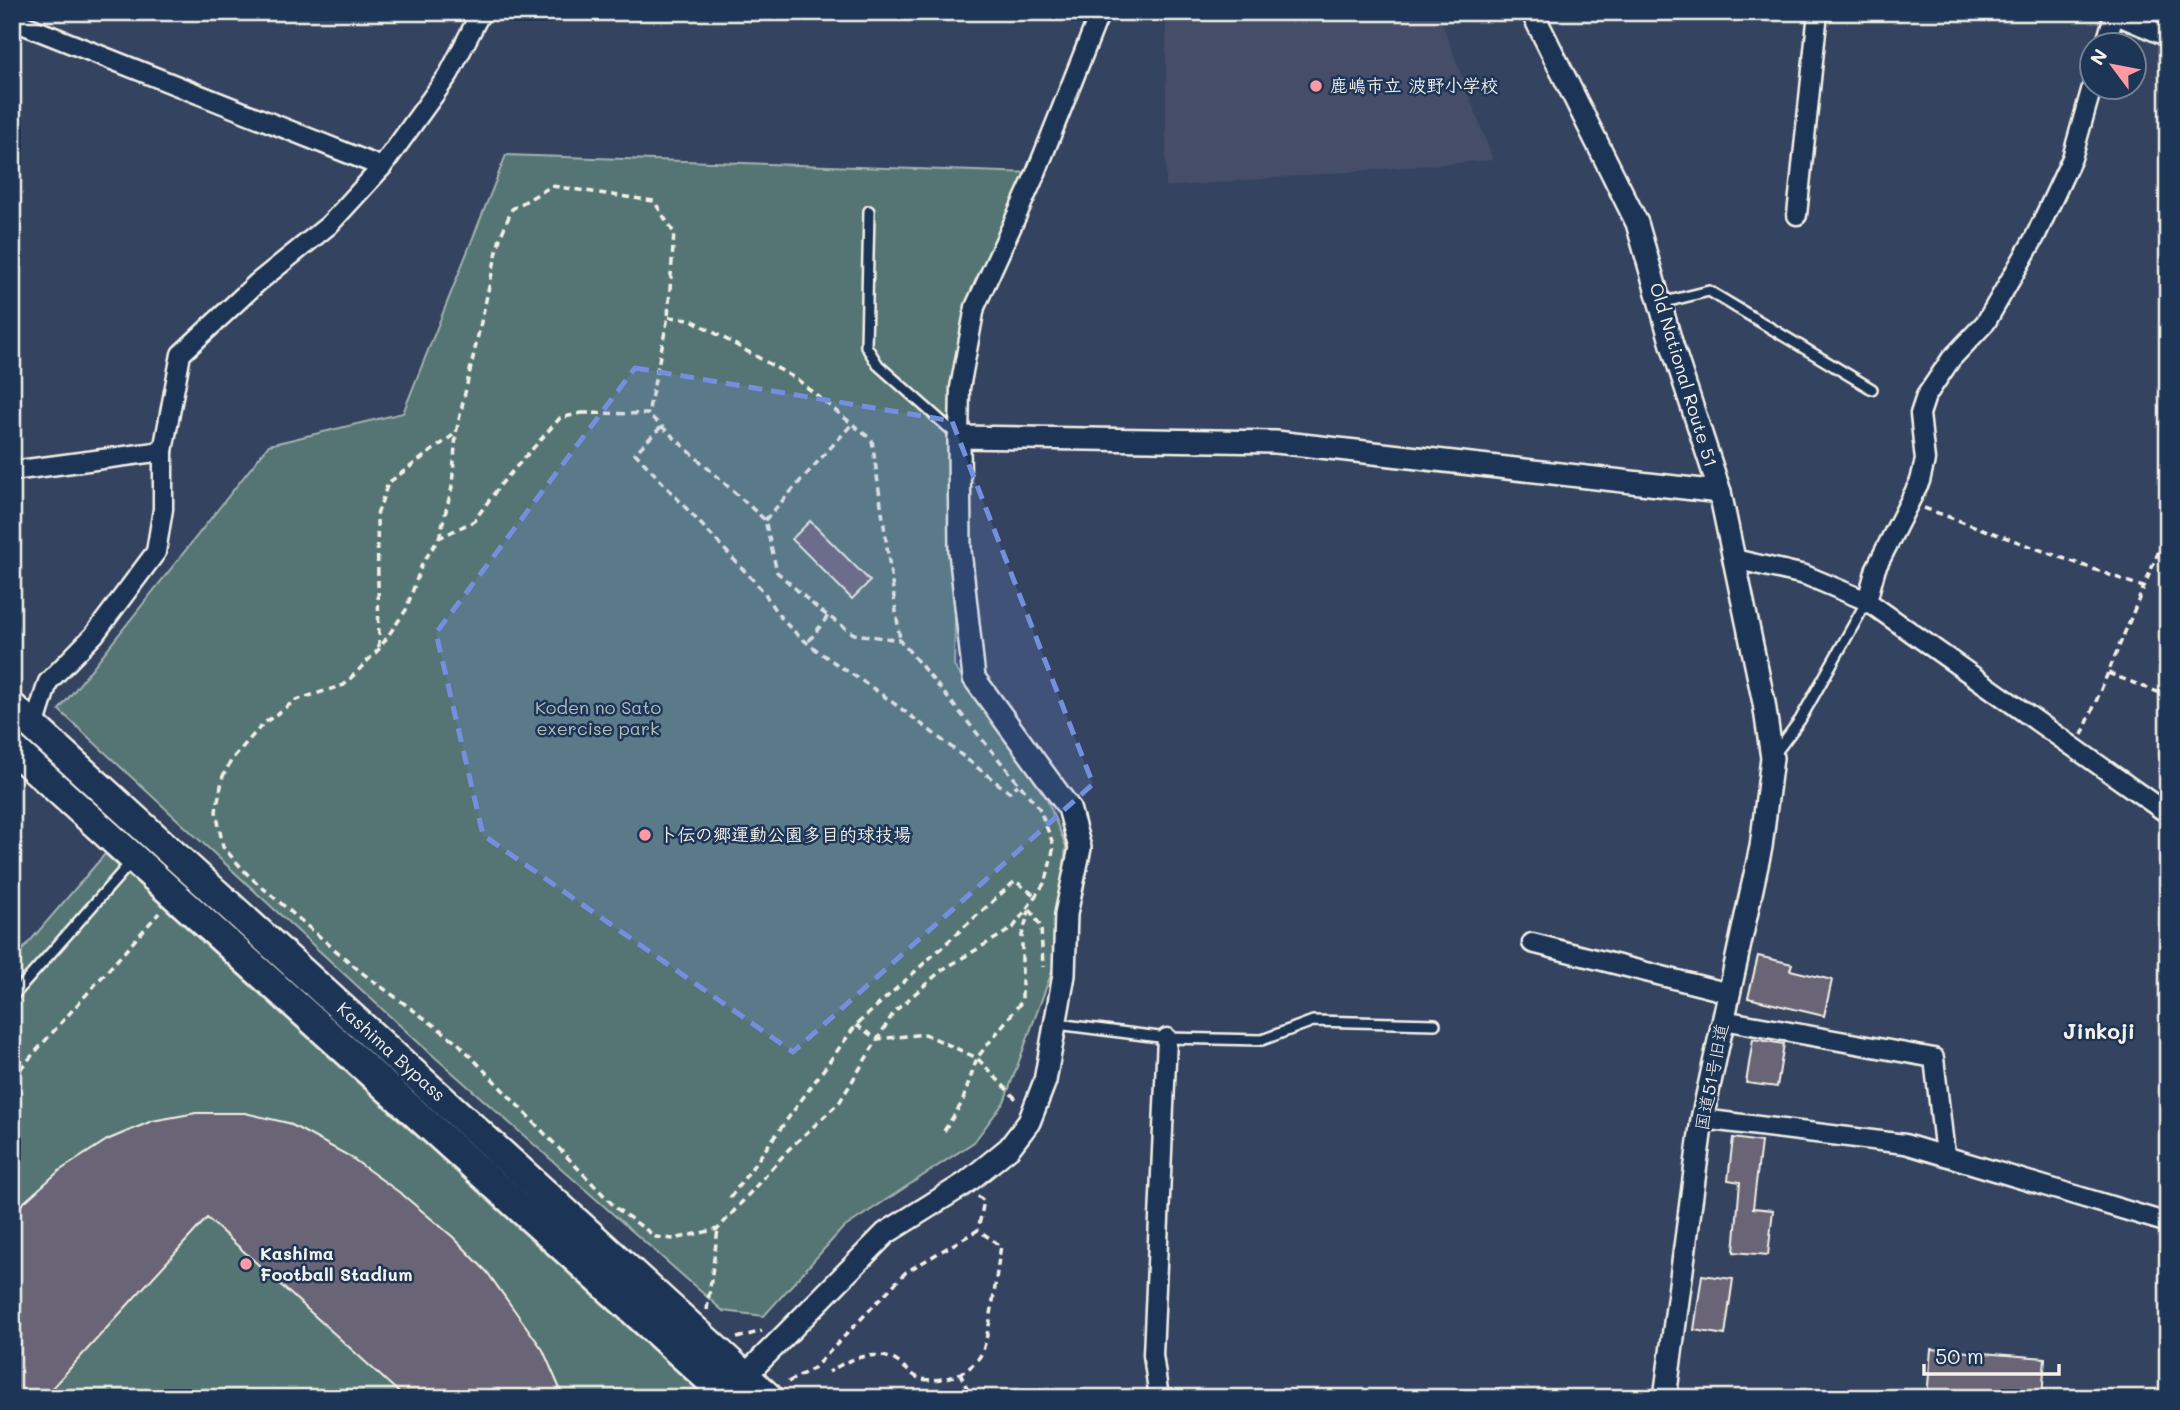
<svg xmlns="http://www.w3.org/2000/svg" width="2180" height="1410" font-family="Mali,'Klee One',sans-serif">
<rect width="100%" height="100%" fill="#344360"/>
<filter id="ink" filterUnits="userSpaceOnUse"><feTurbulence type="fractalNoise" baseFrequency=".0143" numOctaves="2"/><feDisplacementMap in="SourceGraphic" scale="14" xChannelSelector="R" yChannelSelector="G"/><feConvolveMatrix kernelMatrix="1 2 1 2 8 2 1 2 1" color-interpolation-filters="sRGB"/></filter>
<g filter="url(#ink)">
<path fill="#444d67" d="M1166 12H1438L1493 160 1166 187Z"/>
<g fill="#547574" stroke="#a4b3ae" stroke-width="2">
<path d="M506 155 1036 173 975 307 960 388 954 666 1044 792 1066 846 1054 966 1004 1102 974 1142 842 1229 764 1316 723 1311 420 1044 59 710 269 445 403 413Z"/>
<path d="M105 854 706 1398H12V962Z"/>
</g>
<g fill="#6a6576" stroke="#f4f1e8" stroke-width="2">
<path d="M810 521 870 581 852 599 792 539Z"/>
<path d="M1758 956 1792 964 1790 970 1832 980 1824 1016 1748 998Z"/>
<path d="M1753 1039 1784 1044 1777 1087 1746 1083Z"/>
<path d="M196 1113H245L288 1123 349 1156 403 1195 453 1237 487 1272 543 1350 564 1398H405L207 1218 43 1398H12V1213L59 1171 107 1140 152 1121Z"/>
<path d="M1733 1138 1761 1142 1753 1208 1773 1210 1768 1255 1734 1252 1740 1182 1728 1180Z"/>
<path d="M1702 1275 1733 1279 1725 1335 1694 1330Z"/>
<path d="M1931 1349 2045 1358 2042 1398H1927Z"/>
</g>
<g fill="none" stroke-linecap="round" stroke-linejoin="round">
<g stroke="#f4f1e8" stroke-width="14">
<g id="service">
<path d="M869 211 866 346 878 365 958 436"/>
<path d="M1661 303 1709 291 1872 389"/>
<path d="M1774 755 1800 720 1867 601"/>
<path d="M12 997 132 861"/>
<path d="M1057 1024 1167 1038 1262 1040 1313 1021 1435 1024"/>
</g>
</g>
<g stroke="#f4f1e8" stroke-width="23">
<g id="minor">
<path d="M2109 12 2168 37"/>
<path d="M24 25 382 167"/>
<path d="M2105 46 2115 12"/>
<path d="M1797 215 1818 12"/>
<path d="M959 437 960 388 975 307 1036 173 1100 12"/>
<path d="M12 471 163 451"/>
<path d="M1734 559 1805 575 1867 601 2168 814"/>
<path d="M1867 601 1876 568 1920 481 1925 460 1920 414 1926 396 1951 359 1986 322 2035 237 2072 158 2092 87"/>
<path d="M34 727 48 682 94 635 156 552 163 509V451L181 354 257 283 329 225 382 167 449 74 481 12"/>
<path d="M1532 943 1729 993"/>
<path d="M1723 1020 1934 1058 1945 1155"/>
<path d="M1702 1119 1905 1144 2168 1223"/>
<path d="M1159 1398 1153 1355 1167 1038"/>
</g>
</g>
<g stroke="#f4f1e8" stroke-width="26">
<g id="tertiary">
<path d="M1532 12 1637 223 1672 345 1720 492 1764 703 1772 758 1761 847 1702 1119 1665 1398"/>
<path d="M736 1385 886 1233 966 1183 1009 1148 1029 1122 1045 1081 1064 975 1066 914 1080 848 1069 808 974 678 960 551 959 437 1276 442 1720 492"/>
</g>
</g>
<g stroke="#f4f1e8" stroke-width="33">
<g id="trunk">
<path d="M12 707 769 1398"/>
<path d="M12 748 730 1398"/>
</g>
</g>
<g stroke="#f4f1e8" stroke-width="3.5" stroke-dasharray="7 5" stroke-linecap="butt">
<path d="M669 317 690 319 798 380 872 440 900 640"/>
<path d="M582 413 648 414 765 520 777 572 818 609 854 634 900 640 1039 808 1054 846 1046 881 1013 928 942 970 894 1012 839 1103 789 1149 718 1229 674 1239 656 1237 616 1208 457 1042 361 972 249 876 223 847 216 811 223 776 232 759 263 724 296 700 344 685 379 649 406 610 422 564 439 538 474 521 501 484 560 418Z"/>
<path d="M661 427 635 453 765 593C786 638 841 665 881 694 924 725 966 759 1009 792L1018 785"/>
<path d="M1924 508 2143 587"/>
<path d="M765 520 853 423"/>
<path d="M439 538 452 487 456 433 500 238 512 209 552 186 654 201 674 233 668 317 648 414"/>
<path d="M809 641 828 616"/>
<path d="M379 647 377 515 388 483 456 433"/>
<path d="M2108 673 2168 696"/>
<path d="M2082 735 2168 529"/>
<path d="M1030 909 1041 927 1043 967"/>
<path d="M856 1025 877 1039 925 1034 977 1058 1018 1101"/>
<path d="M12 1078 159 913"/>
<path d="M944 1131 962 1103 977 1058 1022 1001V935L1029 911"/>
<path d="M978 1196 984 1201 978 1230"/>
<path d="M730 1198 856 1025 1015 881 1037 897"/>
<path d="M707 1310 718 1229"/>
<path d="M737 1338 762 1331"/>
<path d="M960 1373 971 1398"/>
<path d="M788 1382 814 1368 906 1272 978 1230 1001 1246C995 1279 993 1315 984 1347 977 1372 945 1383 922 1379 910 1376 902 1362 890 1358 868 1351 847 1360 829 1372"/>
</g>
<use href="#service" stroke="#1d3557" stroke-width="9"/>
<use href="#minor" stroke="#1d3557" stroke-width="18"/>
<use href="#tertiary" stroke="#1d3557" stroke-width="21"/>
<use href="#trunk" stroke="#1d3557" stroke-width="28"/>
</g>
</g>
<path fill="#738fde" fill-opacity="0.2" stroke="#738fde" stroke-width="5" stroke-dasharray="14 9" stroke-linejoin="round" d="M635 368 952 421 1093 784 793 1052 483 835 436 633Z"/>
<g fill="#ff9aa2" stroke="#1d3557" stroke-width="2.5">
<circle cx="1316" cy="86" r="7"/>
<circle cx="645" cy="835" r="7"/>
<circle cx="246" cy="1264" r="7"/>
</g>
<g text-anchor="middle" stroke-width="5" stroke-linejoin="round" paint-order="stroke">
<g font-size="18" font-weight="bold" fill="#f4f1e8" stroke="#1d3557" text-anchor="start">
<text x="1330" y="92">鹿嶋市立 波野小学校</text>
<text x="659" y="841">卜伝の郷運動公園多目的球技場</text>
<text x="260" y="1260">Kashima<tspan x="260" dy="21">Football Stadium</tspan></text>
</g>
<g font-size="18" fill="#f4f1e8" stroke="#1d3557">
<text transform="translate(1683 375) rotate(73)" y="6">Old National Route 51</text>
<text transform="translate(391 1052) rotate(42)" y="6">Kashima Bypass</text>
<text transform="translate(1712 1077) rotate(-79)" y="6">国道51号旧道</text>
</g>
<g font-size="18" fill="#b4bfba" stroke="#1d3557">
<text x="598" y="714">Koden no Sato<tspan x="598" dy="21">exercise park</tspan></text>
</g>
<g font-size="21" font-weight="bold" fill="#f4f1e8" stroke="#1d3557">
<text x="2099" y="1039">Jinkoji</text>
</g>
</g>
<rect width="2180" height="1410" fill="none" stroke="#1d3557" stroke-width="42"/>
<rect x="21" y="21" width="2138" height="1368" fill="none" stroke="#f4f1e8" stroke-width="2.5" filter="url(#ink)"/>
<g transform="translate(2113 66) rotate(302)"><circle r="33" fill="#1d3557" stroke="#738091" stroke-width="2"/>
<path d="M0-5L12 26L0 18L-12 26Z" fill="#ff9aa2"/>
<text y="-10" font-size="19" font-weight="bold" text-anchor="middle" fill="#f4f1e8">N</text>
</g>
<path d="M1924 1364v10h135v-10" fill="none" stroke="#f4f1e8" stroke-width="3.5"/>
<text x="1935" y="1364" font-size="21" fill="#f4f1e8" stroke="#1d3557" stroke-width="5" paint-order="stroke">50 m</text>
</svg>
